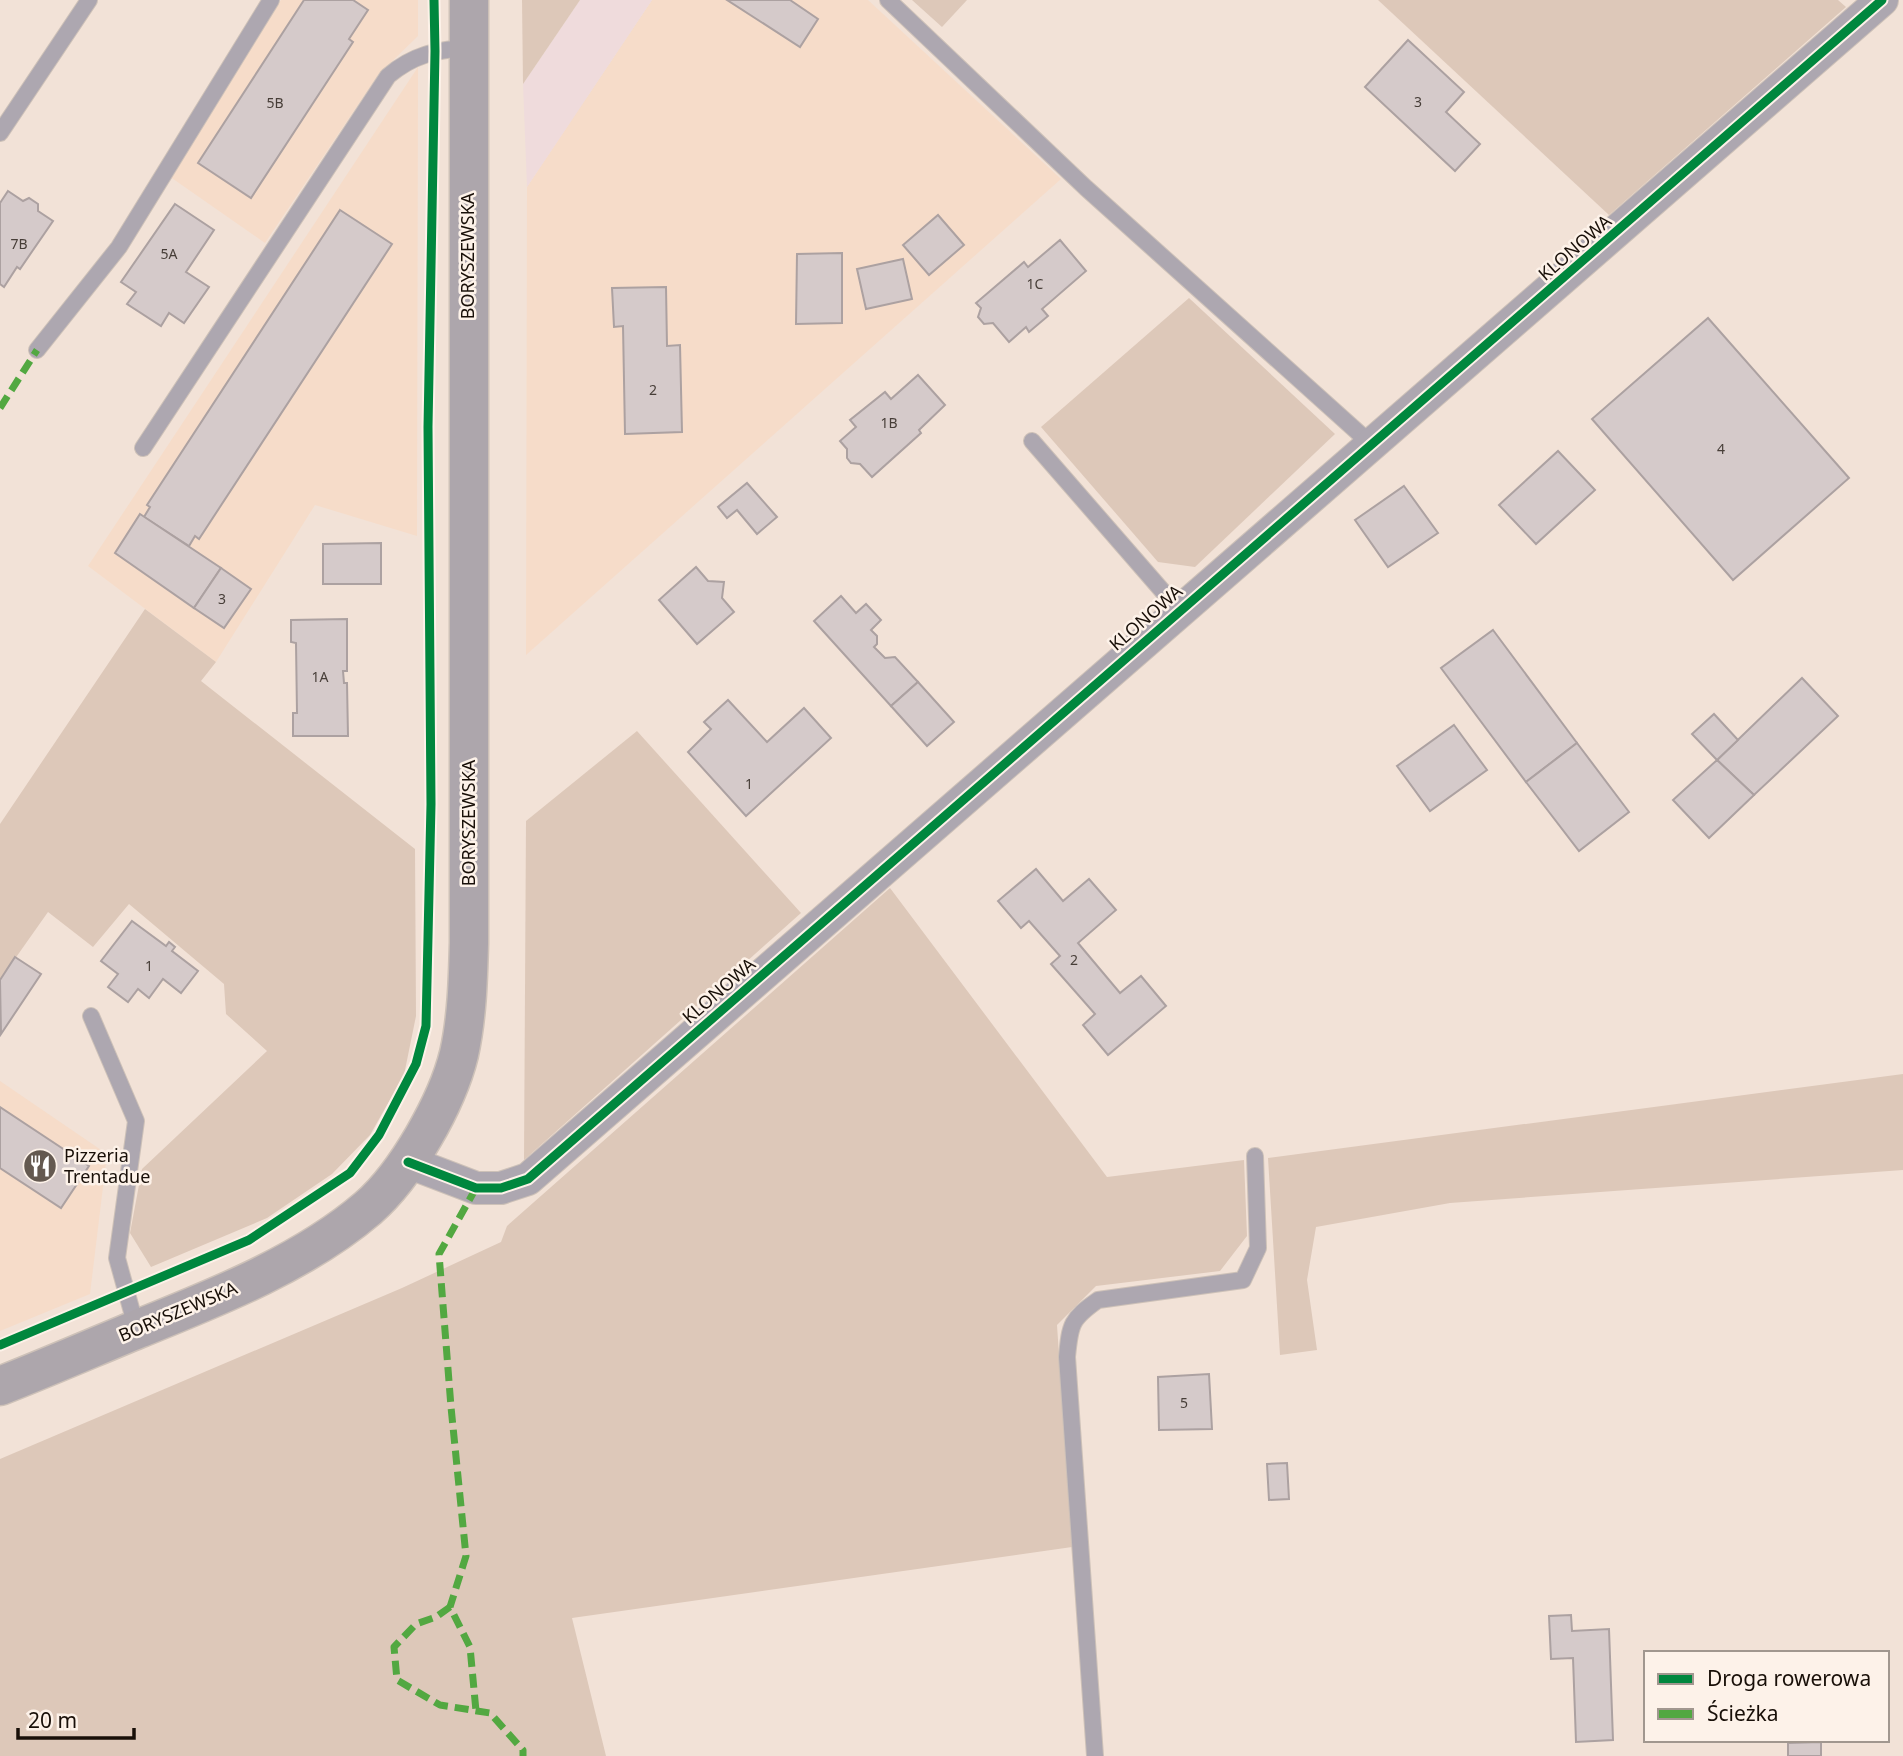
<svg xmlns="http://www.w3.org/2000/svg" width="1903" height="1756" font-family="'Noto Sans',sans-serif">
<rect width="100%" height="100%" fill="#f2e2d7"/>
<g fill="#f6dcc9">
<path d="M281 0H418V36L378 75 265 243 166 174Z"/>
<path d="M652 0H868L1061 179 526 655 527 187Z"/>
<path d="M418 67 417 536 315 505 216 662 88 566Z"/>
<path d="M0 1081 107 1154 90 1294 0 1331Z"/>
</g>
<path fill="#efdbdc" d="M580 0H652L527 187 523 84Z"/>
<g fill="#ddc8b9">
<path d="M522 0H580L523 84Z"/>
<path d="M912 0H967L942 27Z"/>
<path d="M1378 0H1838L1846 7 1609 215Z"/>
<path d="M1189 298 1335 434 1195 567 1158 562 1041 427Z"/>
<path d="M145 609 216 662 201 681 415 849 416 1016 404 1075 370 1135 332 1174 267 1218 151 1267 130 1233 142 1169 267 1051 226 1014 224 984 129 904 93 947 48 912 0 980V824Z"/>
<path d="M637 731 801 913 524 1160 526 821Z"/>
<path d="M890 888 1107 1177 1244 1160 1247 1236 1220 1271 1096 1286 1057 1325 1072 1547 572 1618 606 1756H0V1459L402 1288 501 1242 507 1226Z"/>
<path d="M1903 1074V1170L1450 1203 1316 1227 1307 1280 1317 1350 1280 1355 1268 1158Z"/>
</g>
<g fill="#d5caca" stroke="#aca1a1" stroke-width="2">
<path d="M304 0H353L368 10 349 39 353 42 251 198 198 163Z"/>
<path d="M727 0H790L818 19 800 47Z"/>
<path d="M1408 40 1464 92 1446 112 1480 144 1455 171 1365 87Z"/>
<path d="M8 191 23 201 29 198 38 204V211L53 221 20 269 17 267 4 287 0 284V203Z"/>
<path d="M175 204 214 230 186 272 209 287 184 323 169 313 161 326 127 304 136 292 121 282Z"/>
<path d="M340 210 392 244 199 539 195 536 189 546 144 517 150 507 147 505Z"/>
<path d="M938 215 964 245 929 275 903 245Z"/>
<path d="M1060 240 1086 271 1042 309 1048 316 1029 332 1026 327 1009 342 993 323 984 324 978 317 981 308 976 303 1024 262 1028 267Z"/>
<path d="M842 253V323L796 324 797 254Z"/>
<path d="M903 259 912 299 866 309 857 269Z"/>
<path d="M666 287 667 346 680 345 682 432 625 434 623 326 614 327 612 288Z"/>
<path d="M1708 318 1849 478 1733 580 1592 419Z"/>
<path d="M918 375 945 405 919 430 921 433 872 477 860 464 851 463 847 458V449L840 441 856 427 850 420 885 392 891 399Z"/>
<path d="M1558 451 1595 490 1536 544 1499 505Z"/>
<path d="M747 483 777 517 757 534 737 510 727 518 718 507Z"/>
<path d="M1404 486 1438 533 1388 567 1355 520Z"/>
<path d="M140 514 221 568 194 608 115 553Z"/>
<path d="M381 543V584H323V544Z"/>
<path d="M696 567 708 581 724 582 722 598 734 612 697 644 659 600Z"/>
<path d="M221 568 251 589 224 628 194 608Z"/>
<path d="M841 596 856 613 866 604 881 620 871 630 877 636V644L874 647 885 658 895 657 918 682 891 706 814 621Z"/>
<path d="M347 619V671H343L344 683H347L348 736H293V713H297L296 643 291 642V620Z"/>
<path d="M1493 630 1577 743 1526 782 1441 668Z"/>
<path d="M1802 678 1838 716 1754 795 1717 760Z"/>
<path d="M918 682 954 722 927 746 891 706Z"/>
<path d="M728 700 767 742 804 708 831 738 746 816 688 752 711 729 704 722Z"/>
<path d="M1714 714 1738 740 1717 760 1692 734Z"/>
<path d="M1454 725 1487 770 1430 811 1397 766Z"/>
<path d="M1577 743 1629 812 1579 851 1526 782Z"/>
<path d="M1717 760 1754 795 1709 838 1673 800Z"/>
<path d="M1036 869 1063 901 1089 879 1116 910 1078 943 1120 993 1141 976 1166 1006 1108 1055 1083 1025 1095 1014 1051 964 1060 956 1029 921 1021 928 998 901Z"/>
<path d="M132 921 166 946 169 942 175 947 172 951 198 971 181 993 163 979 149 998 138 989 128 1002 108 987 118 974 101 961Z"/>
<path d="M15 957 41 974 1 1034 0 980Z"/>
<path d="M0 1107 89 1166 61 1208 0 1168Z"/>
<path d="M1209 1374 1212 1429 1159 1430 1158 1377Z"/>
<path d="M1287 1463 1289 1499 1269 1500 1267 1464Z"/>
<path d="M1571 1615 1572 1631 1609 1629 1613 1740 1576 1742 1573 1658 1551 1659 1549 1616Z"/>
<path d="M1821 1742V1756H1788V1743Z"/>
</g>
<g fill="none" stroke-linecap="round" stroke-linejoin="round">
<g stroke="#cdc1b8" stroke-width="18">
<g id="lane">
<path d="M888 0 1086 188 1371 444"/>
<path d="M0 133 89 0"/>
<path d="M37 350 119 247 271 0"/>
<path d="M1032 441 1179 610"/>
<path d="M143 448 388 76C414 54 435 51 468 47"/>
<path d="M91 1016 136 1121 117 1258 137 1330"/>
<path d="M1095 1756 1067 1357C1070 1324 1071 1319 1098 1300L1243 1280 1258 1248 1255 1156"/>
</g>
</g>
<g stroke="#cdc1b8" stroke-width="34">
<path id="street" d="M408 1162 476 1188H501L528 1179 1882 0"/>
</g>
<g stroke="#cdc1b8" stroke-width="41">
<path id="secondary" d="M0 1386C46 1368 92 1348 138 1329 215 1298 304 1263 368 1208 406 1175 447 1103 459 1054 467 1018 468 980 469 943V0"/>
</g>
<use href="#lane" stroke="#ada7b0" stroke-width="16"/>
<use href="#street" stroke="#ada7b0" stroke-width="32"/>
<use href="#secondary" stroke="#ada6ac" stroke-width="38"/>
<g stroke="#52a841" stroke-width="7" stroke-dasharray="14 7" stroke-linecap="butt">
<path d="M0 408 37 350"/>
<path d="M476 1188 439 1254 451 1407 466 1556 450 1607 470 1647 476 1711"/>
<path d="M450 1607 436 1617 416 1624 394 1647 397 1680 440 1705 490 1713 523 1750V1756"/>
</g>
<g stroke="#fdf2e9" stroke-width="13">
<g id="cycleway">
<path d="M408 1162 476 1188H501L528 1179 1882 0"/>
<path d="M0 1345 249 1240 350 1173 379 1135 416 1064 426 1026 431 804 428 427 435 51 434 0"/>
</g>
</g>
<use href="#cycleway" stroke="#00873e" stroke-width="9"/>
</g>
<defs>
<g id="restaurant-disc" transform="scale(1.75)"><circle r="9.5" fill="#645950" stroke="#fdf2e9"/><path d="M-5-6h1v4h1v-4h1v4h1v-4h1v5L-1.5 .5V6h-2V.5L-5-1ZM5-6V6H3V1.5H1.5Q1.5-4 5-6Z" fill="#fff"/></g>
</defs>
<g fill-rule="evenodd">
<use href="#restaurant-disc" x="40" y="1166"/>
</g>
<g text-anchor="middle" stroke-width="5" stroke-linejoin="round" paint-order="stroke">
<g font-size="14" fill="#473e38">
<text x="1418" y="107">3</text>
<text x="275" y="108">5B</text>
<text x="19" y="249">7B</text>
<text x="169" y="259">5A</text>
<text x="1035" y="289">1C</text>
<text x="653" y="395">2</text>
<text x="889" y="428">1B</text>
<text x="1721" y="454">4</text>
<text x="222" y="604">3</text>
<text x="320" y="682">1A</text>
<text x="749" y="789">1</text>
<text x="1074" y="965">2</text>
<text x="149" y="971">1</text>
<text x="1184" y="1408">5</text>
</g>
<g font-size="18" fill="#180f08" stroke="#fdf2e9">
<text transform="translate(1575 248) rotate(-41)" y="6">KLONOWA</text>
<text transform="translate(468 256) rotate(-90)" y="6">BORYSZEWSKA</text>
<text transform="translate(1146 618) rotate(-41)" y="6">KLONOWA</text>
<text transform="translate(469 823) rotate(-90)" y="6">BORYSZEWSKA</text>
<text transform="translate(719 991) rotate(-41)" y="6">KLONOWA</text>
<text transform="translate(178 1312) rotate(-23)" y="6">BORYSZEWSKA</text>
</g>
<g font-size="18" fill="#180f08" stroke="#fdf2e9" text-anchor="start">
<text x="64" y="1162">Pizzeria<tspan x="64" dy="21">Trentadue</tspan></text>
</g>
</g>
<rect x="1644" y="1651" width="245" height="91" fill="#fdf2e9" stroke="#a1978f" stroke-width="2"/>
<rect x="1658" y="1674" width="35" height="10" fill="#00873e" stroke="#a1978f" stroke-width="2"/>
<text x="1707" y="1686" font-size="21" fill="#180f08">Droga rowerowa</text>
<rect x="1658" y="1709" width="35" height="10" fill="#52a841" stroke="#a1978f" stroke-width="2"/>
<text x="1707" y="1721" font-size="21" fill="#180f08">Ścieżka</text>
<path d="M18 1728v10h116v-10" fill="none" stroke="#180f08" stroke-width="3.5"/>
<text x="28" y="1728" font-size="21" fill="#180f08" stroke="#fdf2e9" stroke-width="5" paint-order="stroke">20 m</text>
</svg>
